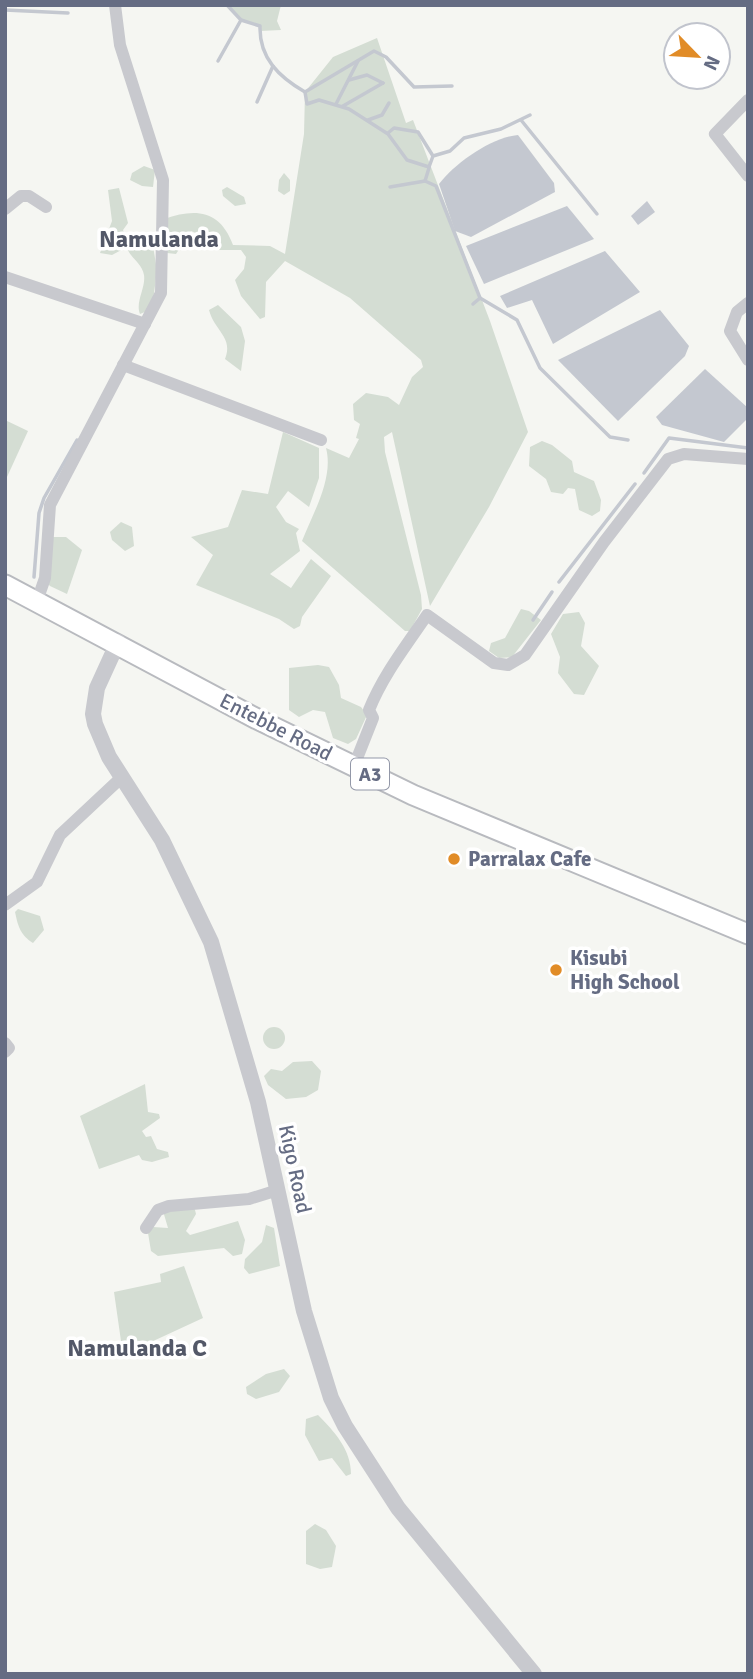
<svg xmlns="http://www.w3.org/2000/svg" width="753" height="1679" font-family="Signika,sans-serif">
<rect width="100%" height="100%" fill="#f5f6f2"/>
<g fill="#d4ddd3">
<path d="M227 5H281L277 21 281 30 260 31 259 26 241 20Z"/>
<path d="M377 38 406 123 413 120 490 321 528 432 489 507 430 606 392 432 384 437 385 452 421 595 422 609 410 631H405L302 541C313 513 334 478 326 448L349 458 359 439 356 438 360 424 354 420 353 404 366 393 388 397 399 405 412 377 423 367 421 360 350 298 285 261 266 282 265 317 260 319 241 296 235 280 244 269 246 257 241 250H215L203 236 191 231 176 254 167 253 164 219C196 208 220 210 233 245L270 246 285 254 304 134 305 92 333 57Z"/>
<path d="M144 166 155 170 153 187 142 186 130 180 132 173Z"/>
<path d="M284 173 290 180V191L284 195 278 191 279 180Z"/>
<path d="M227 187 244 197 246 204 235 206 223 196 222 190Z"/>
<path d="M119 188 128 223 123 230 128 245 153 246 157 270 152 309 140 314C135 302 146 288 144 275 142 263 129 257 127 247L112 255 100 253 112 221 108 190Z"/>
<path d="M218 305 241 327 245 341 241 371 225 359C234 338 214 330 209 310Z"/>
<path d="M5 420 28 431 7 477 5 476Z"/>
<path d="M283 432 319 448V478L309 507 288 491 276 507 286 522 299 529 296 533 300 551 270 574 291 588 311 559 331 576 302 617 300 626 294 629 279 619 196 585 213 555 191 537 228 527 242 490 268 494Z"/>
<path d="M542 441 552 445 572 461 574 472 594 481 601 500 600 511 592 516 579 510 575 489 568 488 563 494 551 492 546 479 529 466 530 447Z"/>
<path d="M121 522 132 527 134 546 125 551 112 540 110 532Z"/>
<path d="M48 537H66L82 550 67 594 50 586 42 578Z"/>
<path d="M521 609 529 611 541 620 512 657 499 658 489 651 491 643 505 638Z"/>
<path d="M579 612 585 623 581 646 599 666 584 695 574 694 558 673 560 657 551 634 563 614Z"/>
<path d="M318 665 329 667 339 685 341 698 361 707 367 715 356 739 348 744 333 738 325 712 313 710 299 717 289 710V668Z"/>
<path d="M18 909 40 916 44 930 33 943C20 935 18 926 15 912Z"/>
<circle cx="274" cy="1038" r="11"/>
<path d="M312 1061 321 1071 318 1090 306 1097 286 1099 268 1085 264 1076 271 1069 282 1071 293 1062Z"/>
<path d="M145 1084 148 1112 159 1114 160 1118 142 1131 146 1137 151 1136 157 1149 168 1152 169 1157 152 1162 142 1160 139 1155 99 1169 80 1116Z"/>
<path d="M194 1206 196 1214 186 1231 190 1235 238 1221 245 1240 242 1254 233 1256 224 1248 158 1256 151 1251 148 1233 153 1227 168 1228 163 1211Z"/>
<path d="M266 1225 274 1228 280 1266 249 1274 244 1268 245 1259 262 1242Z"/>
<path d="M184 1266 203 1318 123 1355 114 1292 161 1282 160 1274Z"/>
<path d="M284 1369 290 1376 279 1392 256 1399 247 1394 246 1387 266 1374Z"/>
<path d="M318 1415C335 1432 351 1450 351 1474L346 1476 332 1458 319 1461 305 1435 306 1419Z"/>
<path d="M315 1524 326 1530 336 1546 332 1567 320 1569 306 1564V1531Z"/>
</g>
<g fill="#c4c8d0">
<path d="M518 135 554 183 555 192 471 237 455 231 439 184C455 163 492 137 518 135Z"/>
<path d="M647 201 655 212 638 225 631 216Z"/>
<path d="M567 206 594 239 484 284 466 246Z"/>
<path d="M605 251 640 292 553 344 532 300 507 308 500 296Z"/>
<path d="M660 310 689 346 685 356 618 421 558 360Z"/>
<path d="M705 369 748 408V418L724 442 662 425 656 417Z"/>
</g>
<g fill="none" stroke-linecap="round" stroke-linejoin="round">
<g stroke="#c4c8d0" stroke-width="3.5">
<path d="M227 5 241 20 260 26C259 58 279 77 305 92L307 104 319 100 349 109 388 134 407 160 429 167 433 156 450 151 464 138 501 129 530 115"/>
<path d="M5 10 68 13"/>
<path d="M218 61 241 20"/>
<path d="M349 80 367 75 383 83"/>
<path d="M305 92 374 51 386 57 414 87 452 86"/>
<path d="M257 102 273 66"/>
<path d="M336 104 358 61"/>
<path d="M343 106 383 83"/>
<path d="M368 120 382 115 389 103"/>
<path d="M521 120 597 214"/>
<path d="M388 133 394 128 418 132 433 156"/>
<path d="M429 168 425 181 436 186 480 298 473 304"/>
<path d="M390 187 425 181"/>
<path d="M480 298 517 320 540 368 610 437 628 440"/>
<path d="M644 473 669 438 748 448"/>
<path d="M34 577 39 513 44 498 77 440"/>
<path d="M559 582 635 484"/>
<path d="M533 620 552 592"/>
</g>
<g stroke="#b8babf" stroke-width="23">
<path id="primary" d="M5 585 257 719 413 795 748 934"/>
</g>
<g stroke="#c8c9ce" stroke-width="12">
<path d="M748 100 715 134 748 176"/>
<path d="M5 209 21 196H29L46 207"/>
<path d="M5 277 145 324"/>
<path d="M748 303 737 312 730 331 748 360"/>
<path d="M123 365 321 440"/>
<path d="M37 601 45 578 50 505 161 293 163 180 120 45 115 5"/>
<path d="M354 766 373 718 369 710C383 675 406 646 427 615L494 663 508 665 525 655 604 542 668 459 684 454 748 459"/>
<path d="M5 905 37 882 60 835 122 777"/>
<path d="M5 1043 9 1048 5 1052"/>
<path d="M146 1228 158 1210 169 1206 249 1199 278 1190"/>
</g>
<path stroke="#c8c9ce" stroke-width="16" d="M118 642 97 688 93 714 95 724 109 757 162 840 211 942 258 1102 304 1311 331 1398 345 1426 398 1508 534 1674"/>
<use href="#primary" stroke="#fff" stroke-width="19"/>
</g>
<g fill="#e18c27" stroke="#fff" stroke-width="2.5">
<circle cx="454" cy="859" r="7"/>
<circle cx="556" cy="970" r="7"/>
</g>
<g text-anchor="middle" stroke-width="7" stroke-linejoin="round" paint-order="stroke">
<rect fill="#fff" stroke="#9398a8" stroke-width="2" x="351" y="758.5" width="38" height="31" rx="5"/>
<g font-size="19" font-weight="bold" fill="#656c83">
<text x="370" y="781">A3</text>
</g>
<g font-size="21" fill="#656c83" stroke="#fff">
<text transform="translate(276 727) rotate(27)" y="7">Entebbe Road</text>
<text transform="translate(295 1169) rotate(78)" y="7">Kigo Road</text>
</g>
<g font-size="21" font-weight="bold" fill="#656c83" stroke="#fff" text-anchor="start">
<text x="468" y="866">Parralax Cafe</text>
<text x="570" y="965">Kisubi<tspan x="570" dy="24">High School</tspan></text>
</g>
<g font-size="24" font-weight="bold" fill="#535868" stroke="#fff">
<text x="159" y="247">Namulanda</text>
<text x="137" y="1356">Namulanda C</text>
</g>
</g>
<rect width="753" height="1679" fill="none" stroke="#656c83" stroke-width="14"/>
<g transform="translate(697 56) rotate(115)"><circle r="33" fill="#ffffff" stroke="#c1c4cd" stroke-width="2"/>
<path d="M0-5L12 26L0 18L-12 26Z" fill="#e18c27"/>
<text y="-10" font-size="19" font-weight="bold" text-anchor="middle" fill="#656c83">N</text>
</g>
</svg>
